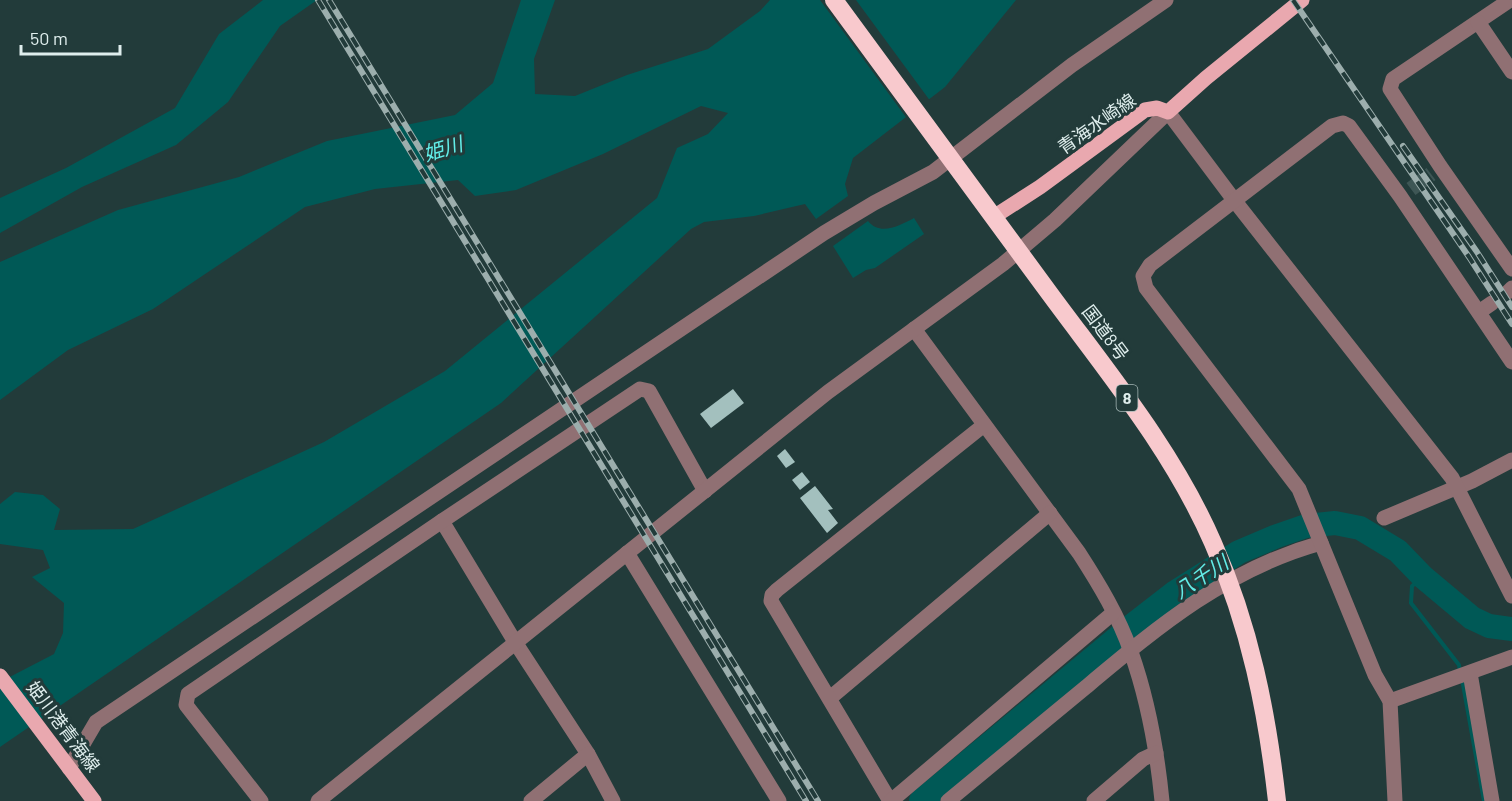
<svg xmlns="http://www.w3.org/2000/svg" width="1512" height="801" font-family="Barlow,'Noto Sans JP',sans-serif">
<rect width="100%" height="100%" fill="#223b3a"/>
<g fill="#005956">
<path d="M263 0H317L280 26 228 102 176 145 82 187 0 233V198L66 168 175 108 219 34Z"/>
<path d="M521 0H555L534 59 535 94 575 96 627 75 708 49 760 11 770 0H1016L945 87 853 158 845 184 848 196 816 219 805 204 754 216 704 222 691 229 501 403 0 747V682L54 654 63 633 64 603 32 577 50 568 43 550 0 544V504L15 492 43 495 60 509 54 530 133 529 324 442 445 371 657 198 677 148 708 134 728 113 701 106 603 154 516 190 475 196 458 180 375 189 305 207 153 309 68 350 0 400V262L118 210 239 177 327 141 455 115 493 83Z"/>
<path d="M914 218 924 234 875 268 866 270 853 278 833 246 868 221C880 236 899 226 914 218Z"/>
</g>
<path fill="#223b3a" d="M820 0H856L931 102 908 120Z"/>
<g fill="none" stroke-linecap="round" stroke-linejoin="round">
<g stroke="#005956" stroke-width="4">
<path d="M1423 577 1412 586 1411 603 1459 665 1460 672"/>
<path d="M1462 679 1484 801"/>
</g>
<path stroke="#005956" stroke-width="24" d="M921 801 1134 624 1174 593 1239 552 1277 536 1306 526 1335 523 1360 528 1398 551 1423 577 1472 618 1489 626 1512 629"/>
</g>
<g fill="#a3c0be">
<path d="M733 389 744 403 711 428 700 414Z"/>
<path d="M785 449 795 462 786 468 777 456Z"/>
<path d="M802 472 810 482 800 490 792 480Z"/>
<path d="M815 486 833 509 828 510 838 523 827 533 800 498Z"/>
</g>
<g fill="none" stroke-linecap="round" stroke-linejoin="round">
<path stroke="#3e5655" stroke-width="15" stroke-dasharray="15 8" stroke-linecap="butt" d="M1411 189 1431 174"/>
<g stroke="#907073" stroke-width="15">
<path d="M1510 0 1393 79 1390 89 1440 166 1512 269"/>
<path d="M1478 22 1512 72"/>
<path d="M1508 292 1512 288"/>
<path d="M1479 312 1492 303"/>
<path d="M914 329 1079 553C1099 584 1119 617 1131 652 1148 700 1157 750 1162 801"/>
<path d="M1384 518 1472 481 1512 460"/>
<path d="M442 521 515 642 588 754 613 801"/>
<path d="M627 553 779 801"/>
<path d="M1470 673 1492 801"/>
<path d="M830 698 1050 513"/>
<path d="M1390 701 1512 657"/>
<path d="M69 768 96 722 824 233 874 203 933 172 1072 65 1166 0"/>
<path d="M261 801 186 705 188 694 442 521 640 389 649 391 705 491"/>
<path d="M318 801 828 392 1003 264 1055 220 1168 112 1234 200 1452 478 1512 596"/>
<path d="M531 801 588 754"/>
<path d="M890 801 771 601 772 595 777 590 984 425"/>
<path d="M891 801 1113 613"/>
<path d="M948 801C994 763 1040 725 1086 687 1159 626 1227 569 1321 543"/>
<path d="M1094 801 1143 759 1156 753"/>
<path d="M1395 801 1390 701 1375 675 1299 489 1146 288 1143 276 1150 265 1332 126 1343 123 1349 126 1400 196 1512 362"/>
</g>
<g stroke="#e9a8af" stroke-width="15">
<path d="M995 216 1040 187 1145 110 1157 108 1168 112 1206 78 1302 0"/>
<path d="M0 676 94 801"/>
</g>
<path stroke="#f8c9cd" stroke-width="18" d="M834 0C906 98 978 196 1050 294 1109 374 1173 451 1213 543 1250 626 1267 712 1277 801"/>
<g stroke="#9caead" stroke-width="6">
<g id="rail">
<path d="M318 0 806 801"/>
<path d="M329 0 818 801"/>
<path d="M1293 0 1469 257 1512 324"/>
<path d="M1403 146 1477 252 1512 307"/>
</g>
</g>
<use href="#rail" stroke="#223b3a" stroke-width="4" stroke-dasharray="11" stroke-linecap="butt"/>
</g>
<g text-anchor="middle" stroke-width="6" stroke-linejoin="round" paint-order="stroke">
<rect fill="#223b3a" stroke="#a6b8b7" stroke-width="1.5" x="1116.5" y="385" width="21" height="26" rx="4.5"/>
<g font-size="16" font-weight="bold" fill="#dfeeed">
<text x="1127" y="404">8</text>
</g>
<g font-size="18" fill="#dfeeed" stroke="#223b3a">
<text transform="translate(1097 124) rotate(-35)" y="6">青海水崎線</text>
<text transform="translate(1105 333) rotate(53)" y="6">国道8号</text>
<text transform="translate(63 727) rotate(53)" y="6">姫川港青海線</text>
</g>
<g font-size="20" font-style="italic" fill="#62ede8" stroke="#223b3a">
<text transform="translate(443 149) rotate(-17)" y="7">姫川</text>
<text transform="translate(1201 577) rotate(-33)" y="7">八千川</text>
</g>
</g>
<path d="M21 45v9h99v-9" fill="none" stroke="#dfeeed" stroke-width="3"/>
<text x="30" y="45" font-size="18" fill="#dfeeed" stroke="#223b3a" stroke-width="4.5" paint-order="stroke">50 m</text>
</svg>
